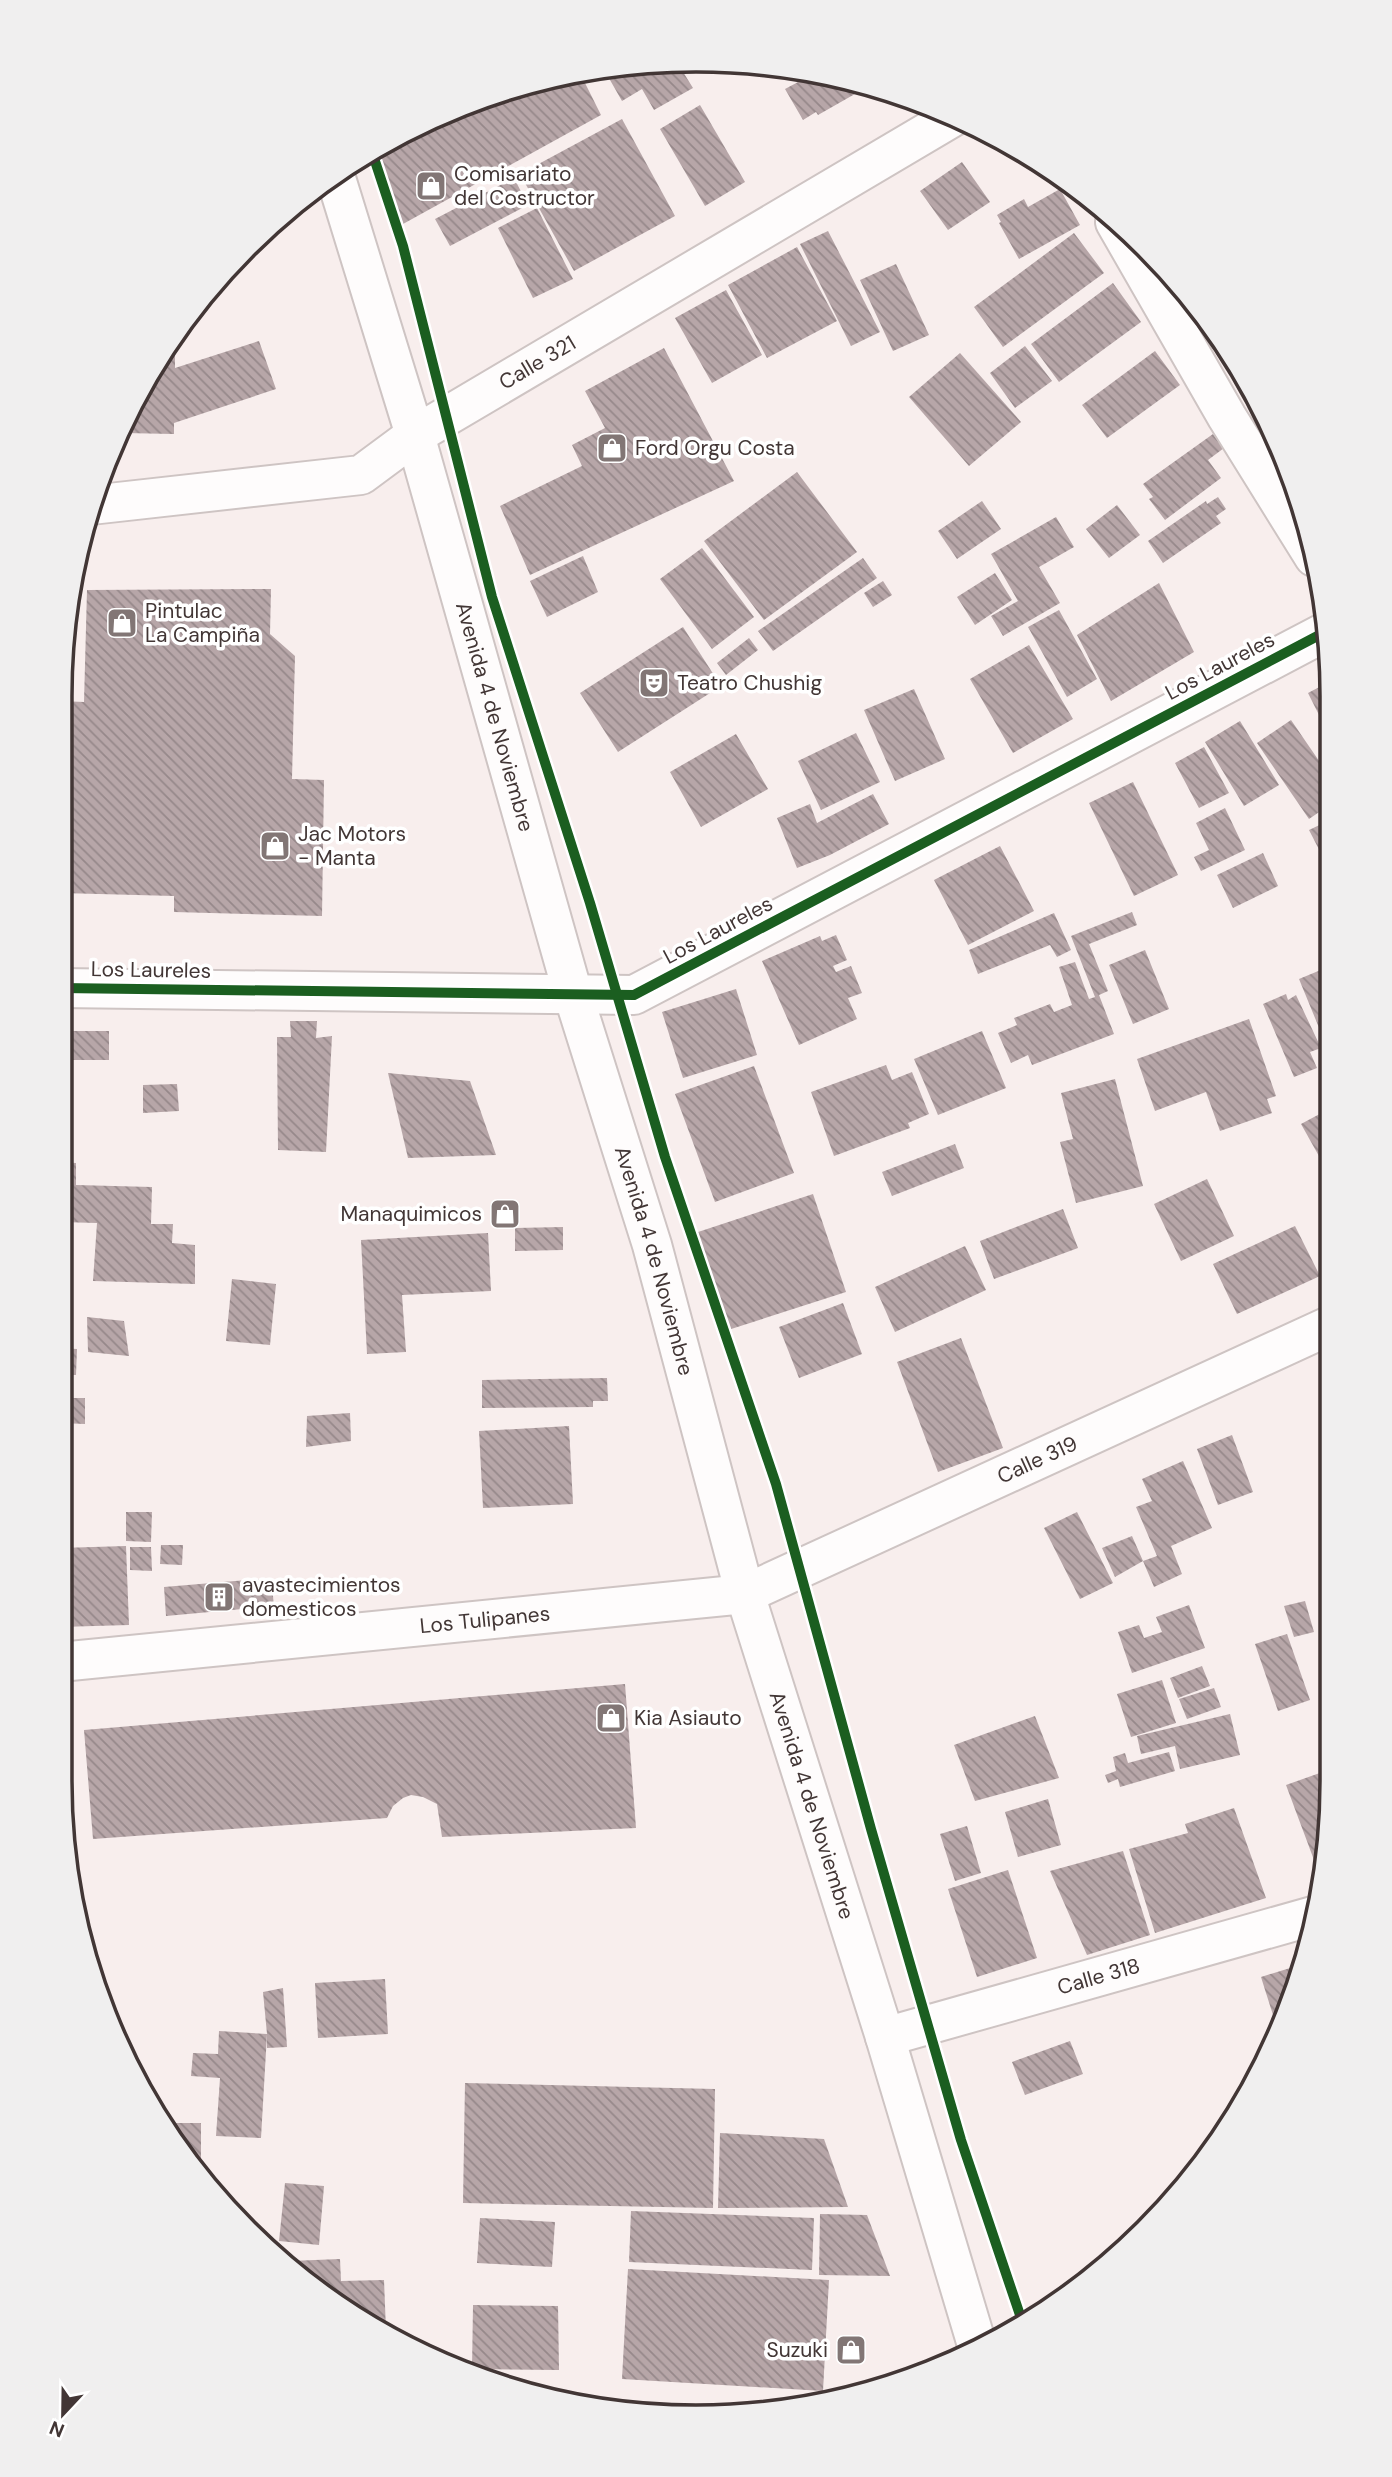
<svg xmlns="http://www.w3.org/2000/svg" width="1392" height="2477" font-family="'DM Sans',sans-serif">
<defs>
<pattern id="building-back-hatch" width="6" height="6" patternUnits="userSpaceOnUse" patternTransform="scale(1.75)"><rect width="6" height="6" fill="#b7a6a8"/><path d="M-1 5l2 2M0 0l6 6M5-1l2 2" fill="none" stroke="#96888a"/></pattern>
</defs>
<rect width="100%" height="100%" fill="#f8eeed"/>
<g fill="url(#building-back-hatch)">
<path d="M655 61H668L673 71 680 67 693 88 654 110 642 89 622 101 606 73 615 67Z"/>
<path d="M793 68 869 86 818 115 816 112 803 120 785 89 800 81Z"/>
<path d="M580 73 601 115 403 224 377 149 415 125 532 81Z"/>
<path d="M700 105 745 182 705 206 660 129Z"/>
<path d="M622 119 675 216 574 271 520 174Z"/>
<path d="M962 162 990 202 948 230 920 191Z"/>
<path d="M514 178 528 205 450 246 435 219Z"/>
<path d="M1060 189 1080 225 1019 259 999 223 1001 222 997 215 1024 199 1028 207Z"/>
<path d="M537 208 573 279 533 298 498 228Z"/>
<path d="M828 231 880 332 851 346 800 244Z"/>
<path d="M1074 233 1104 273 1003 347 974 307Z"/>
<path d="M797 247 837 321 767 358 728 285Z"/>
<path d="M896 264 929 335 893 351 860 280Z"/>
<path d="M1113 283 1141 322 1059 382 1031 344Z"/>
<path d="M726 290 762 355 712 383 675 318Z"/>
<path d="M259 341 276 389 174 423V434L123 433 122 428 145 377 165 349H175V368Z"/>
<path d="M1025 346 1052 381 1015 408 990 373Z"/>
<path d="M664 348 734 481 530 575 500 506 582 466 572 445 605 428 585 391Z"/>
<path d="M1155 351 1180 385 1107 438 1082 405Z"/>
<path d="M960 353 1021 422 969 466 909 397Z"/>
<path d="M1213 434 1224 448 1208 460 1221 478 1165 520 1149 499 1153 497 1143 484Z"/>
<path d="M797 472 857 552 764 620 704 541Z"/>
<path d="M1218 497 1226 509 1216 516 1221 523 1163 563 1148 541 1206 501 1207 504Z"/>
<path d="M982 501 1001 529 957 559 938 531Z"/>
<path d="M1117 505 1140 535 1109 558 1086 529Z"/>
<path d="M1056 517 1074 547 1039 567 1060 603 1003 636 991 616 1018 601 991 554Z"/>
<path d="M702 548 754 617 712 649 660 579Z"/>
<path d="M583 556 598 592 547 617 530 581Z"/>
<path d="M863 558 877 578 773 651 758 631Z"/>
<path d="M995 573 1012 600 975 625 957 597Z"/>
<path d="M883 581 892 595 873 607 864 593Z"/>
<path d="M1159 583 1194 652 1111 701 1077 635Z"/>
<path d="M271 589 270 634 295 656 292 779 324 780 322 916 174 912V896L61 893V701L84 702 87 590Z"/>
<path d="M1059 610 1097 679 1067 697 1028 627Z"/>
<path d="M683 627 721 686 618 752 580 693Z"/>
<path d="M749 638 758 650 726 675 717 663Z"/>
<path d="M1029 645 1073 719 1013 753 970 679Z"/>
<path d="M1327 683V731L1308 693Z"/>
<path d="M914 689 945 759 895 781 864 710Z"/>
<path d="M1291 720 1328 774V806L1309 819 1257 743Z"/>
<path d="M1240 721 1279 785 1244 806 1205 742Z"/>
<path d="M856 733 880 782 821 810 798 761Z"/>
<path d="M736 734 768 789 701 827 670 772Z"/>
<path d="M1204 747 1229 793 1199 808 1175 763Z"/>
<path d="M1133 782 1178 875 1134 896 1089 803Z"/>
<path d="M873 794 889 824 830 855 797 868 777 818 810 804 817 823Z"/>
<path d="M1225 808 1245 850 1201 871 1194 857 1209 850 1196 823Z"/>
<path d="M1328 821V867L1309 830Z"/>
<path d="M1000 846 1034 911 968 945 934 880Z"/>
<path d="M1263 853 1278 886 1233 908 1217 875Z"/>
<path d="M1132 912 1137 925 1089 944 1108 991 1099 995 1114 1034 1032 1065 1028 1055 1011 1063 998 1033 1017 1025 1014 1018 1050 1004 1054 1012 1072 1005 1059 967 1075 962 1089 999 1095 997 1071 936Z"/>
<path d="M1054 913 1071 950 1057 957 1050 945 978 974 969 950Z"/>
<path d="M836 935 847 960 833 966 836 972 851 966 862 993 848 998 857 1019 799 1045 762 961 820 936 822 941Z"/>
<path d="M1145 950 1169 1009 1133 1024 1109 965Z"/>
<path d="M1328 967 1329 1052 1299 979Z"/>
<path d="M736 989 757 1055 683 1078 662 1012Z"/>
<path d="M1286 994 1288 1000 1296 995 1321 1048 1310 1052 1317 1068 1294 1077 1263 1004Z"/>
<path d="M1249 1019 1276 1096 1267 1099 1272 1113 1220 1131 1206 1092 1155 1111 1137 1059Z"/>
<path d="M290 1021H317L316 1038 332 1036 326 1152 278 1150 277 1037H291Z"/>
<rect x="60" y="1031" width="49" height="29"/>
<path d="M982 1031 1006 1088 938 1115 914 1059Z"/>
<path d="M886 1065 892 1080 912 1072 929 1114 908 1123 910 1128 834 1156 811 1092Z"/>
<path d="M754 1066 794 1173 715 1202 675 1094Z"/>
<path d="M388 1073 470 1081 496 1155 408 1158Z"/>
<path d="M1115 1079 1143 1186 1076 1203 1060 1142 1073 1139 1061 1093Z"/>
<path d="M177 1084 179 1111 143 1113V1085Z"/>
<path d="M1329 1109V1174L1301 1124Z"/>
<path d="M955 1144 964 1168 892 1196 882 1172Z"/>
<path d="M60 1162 76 1163V1185L152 1187 151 1224H173L172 1243 195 1245V1284L93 1281 97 1223 60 1222Z"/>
<path d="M1207 1179 1234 1236 1181 1261 1154 1204Z"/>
<path d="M813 1194 846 1292 728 1330 695 1233Z"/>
<path d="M1063 1209 1078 1248 994 1279 980 1241Z"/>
<path d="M1295 1226 1320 1276 1237 1314 1213 1264Z"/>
<path d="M563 1227V1250L515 1251V1228Z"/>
<path d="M488 1233 491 1291 402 1295 406 1352 367 1354 361 1240Z"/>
<path d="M965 1246 986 1290 895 1332 875 1287Z"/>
<path d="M232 1279 276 1284 270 1345 226 1341Z"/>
<path d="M843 1303 862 1354 799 1378 779 1327Z"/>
<path d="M87 1317 124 1321 129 1356 88 1352Z"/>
<path d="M961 1338 1003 1448 938 1472 897 1362Z"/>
<path d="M60 1348 77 1349 76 1375 60 1374Z"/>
<path d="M607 1378 608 1401H593V1407L482 1408V1380Z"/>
<path d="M60 1398H85V1424L60 1423Z"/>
<path d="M350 1413 351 1441 306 1447 307 1416Z"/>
<path d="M569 1426 573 1504 483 1508 479 1431Z"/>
<path d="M1232 1435 1253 1492 1218 1505 1197 1449Z"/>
<path d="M1183 1461 1212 1528 1171 1546 1182 1574 1154 1587 1143 1561 1115 1577 1102 1548 1132 1536 1143 1561 1157 1556 1136 1507 1152 1501 1142 1479Z"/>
<path d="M126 1512H152L151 1542 126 1541Z"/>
<path d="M1077 1512 1113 1583 1080 1599 1044 1528Z"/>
<path d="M161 1545H183L182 1565 160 1564Z"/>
<path d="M126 1546 129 1625 60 1627V1548Z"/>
<path d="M130 1547H151L152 1571 130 1570Z"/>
<path d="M271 1578 274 1606 166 1616 164 1587Z"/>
<path d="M1305 1601 1314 1632 1294 1637 1284 1606Z"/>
<path d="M1189 1605 1205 1648 1132 1673 1118 1632 1139 1625 1144 1638 1162 1632 1156 1617Z"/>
<path d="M1287 1634 1310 1700 1278 1711 1255 1644Z"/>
<path d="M1202 1666 1210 1686 1178 1698 1170 1678Z"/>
<path d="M1162 1680 1176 1723 1131 1737 1117 1694Z"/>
<path d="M625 1684 636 1828 442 1837 437 1804 423 1797 411 1795 403 1798 393 1806 387 1818 93 1839 84 1730Z"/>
<path d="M1214 1688 1221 1707 1187 1719 1179 1699Z"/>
<path d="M1230 1714 1240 1755 1180 1769 1175 1746 1141 1754 1137 1736Z"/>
<path d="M1035 1716 1059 1778 975 1801 954 1745Z"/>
<path d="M1169 1752 1175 1771 1120 1787 1118 1779 1108 1783 1105 1775 1116 1771 1113 1757 1125 1753 1128 1763Z"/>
<path d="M1331 1769V1822L1322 1866 1317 1868 1286 1785Z"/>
<path d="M1048 1799 1061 1845 1018 1857 1005 1812Z"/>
<path d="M1234 1808 1266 1898 1155 1933 1129 1849 1188 1833 1185 1824Z"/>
<path d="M967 1826 981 1873 955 1881 940 1834Z"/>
<path d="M1123 1851 1150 1935 1087 1955 1050 1871Z"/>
<path d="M1008 1870 1037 1958 977 1977 948 1889Z"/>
<path d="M1303 1964 1299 1985 1278 2031 1261 1977Z"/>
<path d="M385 1979 388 2034 318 2038 315 1983Z"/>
<path d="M283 1988 287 2047 267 2048V2034L261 2138 216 2136 220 2078 191 2076 193 2053 218 2054 219 2031 267 2034 263 1992Z"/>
<path d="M1070 2041 1083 2074 1025 2095 1012 2062Z"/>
<path d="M465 2083 715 2089 713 2208 463 2203Z"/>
<path d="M167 2123H201V2178L191 2168Z"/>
<path d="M720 2133 824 2139 848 2207 718 2208Z"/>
<path d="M285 2183 324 2186 319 2245 279 2241Z"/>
<path d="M631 2211 814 2218 812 2270 629 2262Z"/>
<path d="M820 2214 867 2215 890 2276 819 2275Z"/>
<path d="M480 2218 555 2222 552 2267 477 2263Z"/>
<path d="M340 2259 341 2281 384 2280 386 2330 342 2310 290 2261Z"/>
<path d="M628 2269 829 2280 823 2391 622 2379Z"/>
<path d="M473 2305 558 2306 559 2370 472 2369Z"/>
</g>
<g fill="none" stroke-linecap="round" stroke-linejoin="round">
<g stroke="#cec4c3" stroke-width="42">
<g id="minor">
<path d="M1115 222 1227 417 1314 557"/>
<path id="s1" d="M91 505 361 475 415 435 953 117"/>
<path d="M60 988 634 995 1327 631"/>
<path id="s2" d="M60 1662 745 1594 1329 1326"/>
<path id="s3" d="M885 2037 1313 1916"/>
</g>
</g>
<g stroke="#cec4c3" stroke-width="42">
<g id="major">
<path id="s4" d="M335 175 415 435 573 994 652 1245 745 1594 885 2037 977 2345"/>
</g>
</g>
<use href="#minor" stroke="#fefcfc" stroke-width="38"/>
<use href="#major" stroke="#fefcfc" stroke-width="38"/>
<g stroke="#fff" stroke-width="15">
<g id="cycleway">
<path d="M372 152 403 246 492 597 590 903 665 1157 776 1484 871 1829 961 2140 1021 2318"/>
<path d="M60 988 634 995 1327 631"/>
</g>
</g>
<use href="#cycleway" stroke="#1b5e20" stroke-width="10"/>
</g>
<defs>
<g id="shop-square" transform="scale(1.575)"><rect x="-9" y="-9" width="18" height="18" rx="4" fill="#827675" stroke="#fff"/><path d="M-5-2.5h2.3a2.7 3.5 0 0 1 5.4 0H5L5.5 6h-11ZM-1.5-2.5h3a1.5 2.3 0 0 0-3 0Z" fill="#fff"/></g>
<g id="theatre-square" transform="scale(1.575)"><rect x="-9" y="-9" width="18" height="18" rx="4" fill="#827675" stroke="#fff"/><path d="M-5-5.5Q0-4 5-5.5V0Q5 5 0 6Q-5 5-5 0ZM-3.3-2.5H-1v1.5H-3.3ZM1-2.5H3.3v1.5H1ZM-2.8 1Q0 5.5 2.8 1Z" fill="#fff"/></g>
<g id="building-square" transform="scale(1.575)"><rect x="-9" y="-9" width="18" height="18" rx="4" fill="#827675" stroke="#fff"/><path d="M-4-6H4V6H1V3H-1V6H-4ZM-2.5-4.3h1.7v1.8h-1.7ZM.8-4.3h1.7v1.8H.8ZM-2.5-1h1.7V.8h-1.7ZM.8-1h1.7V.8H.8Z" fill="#fff"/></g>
</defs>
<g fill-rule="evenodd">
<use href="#shop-square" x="431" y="186"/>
<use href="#shop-square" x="612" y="448"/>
<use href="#shop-square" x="122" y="623"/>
<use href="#theatre-square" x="654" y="683"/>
<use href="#shop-square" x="275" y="846"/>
<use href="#shop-square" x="505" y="1214"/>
<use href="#building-square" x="219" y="1597"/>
<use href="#shop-square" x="611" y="1718"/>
<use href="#shop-square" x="851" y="2350"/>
</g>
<g text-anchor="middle" stroke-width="7" stroke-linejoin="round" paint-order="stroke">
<g font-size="21" fill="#423635" stroke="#fff" text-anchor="start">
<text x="454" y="181">Comisariato<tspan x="454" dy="24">del Costructor</tspan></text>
<text x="635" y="455">Ford Orgu Costa</text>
<text x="145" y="618">Pintulac<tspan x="145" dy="24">La Campiña</tspan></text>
<text x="677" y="690">Teatro Chushig</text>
<text x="298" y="841">Jac Motors<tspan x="298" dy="24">- Manta</tspan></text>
<text x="482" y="1221" text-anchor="end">Manaquimicos</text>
<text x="242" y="1592">avastecimientos<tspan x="242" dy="24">domesticos</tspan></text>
<text x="634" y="1725">Kia Asiauto</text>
<text x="828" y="2357" text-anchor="end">Suzuki</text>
</g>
<g font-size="21" fill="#423635" stroke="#fff">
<text dy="7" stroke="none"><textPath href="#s1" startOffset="481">Calle 321</textPath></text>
<text transform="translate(1220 666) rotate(-28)" y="7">Los Laureles</text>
<text dy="7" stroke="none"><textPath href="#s4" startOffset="565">Avenida 4 de Noviembre</textPath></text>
<text transform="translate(718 930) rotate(-28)" y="7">Los Laureles</text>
<text transform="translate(151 970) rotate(1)" y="7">Los Laureles</text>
<text dy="7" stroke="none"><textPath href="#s4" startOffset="1132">Avenida 4 de Noviembre</textPath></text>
<text dy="7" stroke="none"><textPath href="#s2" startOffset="1010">Calle 319</textPath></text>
<text dy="7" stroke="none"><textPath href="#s2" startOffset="427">Los Tulipanes</textPath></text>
<text dy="7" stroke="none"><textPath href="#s4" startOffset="1699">Avenida 4 de Noviembre</textPath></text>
<text dy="7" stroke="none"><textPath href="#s3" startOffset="222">Calle 318</textPath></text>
</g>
</g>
<path d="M0 0H1392V2477H0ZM696 72H696A624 624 0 0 1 1320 696V1781A624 624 0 0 1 696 2405H696A624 624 0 0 1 72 1781V696A624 624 0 0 1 696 72Z" fill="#f0efef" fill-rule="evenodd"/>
<path fill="none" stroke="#423635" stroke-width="3.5" d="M696 72H696A624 624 0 0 1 1320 696V1781A624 624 0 0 1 696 2405H696A624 624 0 0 1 72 1781V696A624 624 0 0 1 696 72Z"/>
<g transform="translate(63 2414) rotate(202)" stroke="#ffffff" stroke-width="5" paint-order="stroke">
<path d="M0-5L12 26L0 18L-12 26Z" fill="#423635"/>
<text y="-10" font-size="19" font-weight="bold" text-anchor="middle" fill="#423635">N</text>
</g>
</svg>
